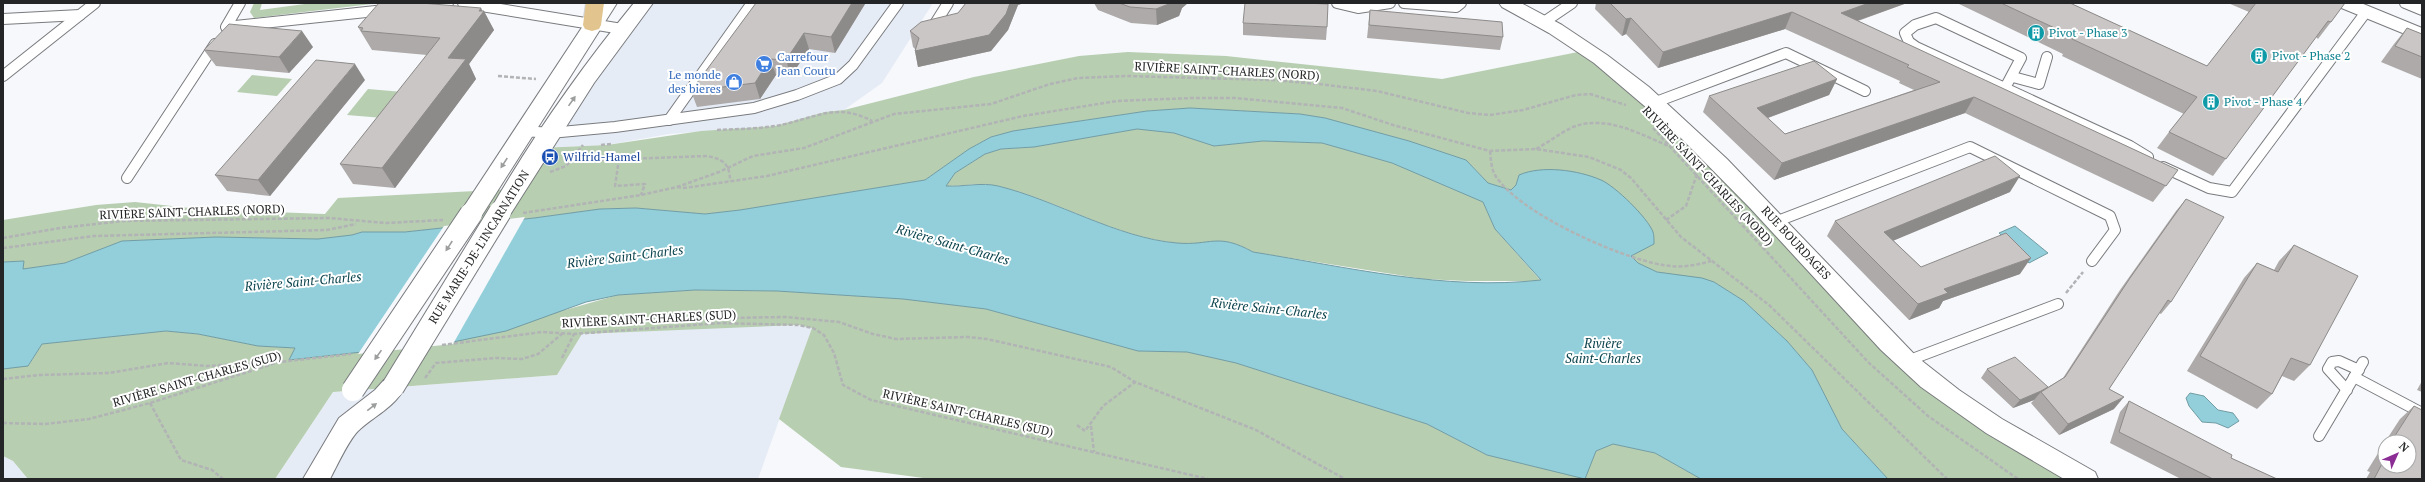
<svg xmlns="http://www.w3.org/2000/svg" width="2425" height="482" font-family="'PT Serif',serif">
<rect width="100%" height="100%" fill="#f6f8fb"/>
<g fill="#e6ecf6">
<path d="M645 3H933L882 83 844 110 825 112 775 126 669 134 607 145 540 148Z"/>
<path d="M753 326H813L758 479H275L333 392 557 375 582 334Z"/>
<path d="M3 456 13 461 28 479H3Z"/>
</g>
<g fill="#b7ceb1">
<path d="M254 3H262L260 10 312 3H380L254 18 250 12Z"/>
<path d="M1588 50 1633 83 1907 361 2086 479H1888L1842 429 1812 370 1787 341 1744 301 1714 282 1657 272 1638 263 1631 256 1638 251 1519 175 1516 185 1511 190 1488 183 1466 160 1409 141 1325 118 1300 114 1190 108 1147 111 1013 131 991 137 969 149 925 180 740 210 705 214 636 208 600 209 534 218 405 232H362L352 235 318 239 216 237 122 241 65 263 23 269V261L3 262V220L96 205 135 202 199 209 325 214 338 198 514 189 540 148 607 145 701 131 775 126 825 112 844 110 974 77 1079 56 1128 52 1226 56 1442 79Z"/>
<path d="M252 75 292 79 277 96 237 92Z"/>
<path d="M368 89 403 92 383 118 347 115Z"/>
<path d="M1137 129 1174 133 1214 146 1263 141 1322 143 1392 163 1483 202 1495 229 1541 281H1466L1424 279 1253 252C1217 232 1211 247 1177 243 1114 237 1058 200 998 186 982 182 962 186 946 186L955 173 985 154 1001 149 1034 147Z"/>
<path d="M695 290 777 291 903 299 986 309 1138 351 1187 352 1236 363 1427 424 1487 455 1585 478 1596 451 1613 444 1655 453 1701 479H931L841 467 779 419 812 328 798 325 582 334 557 375 333 392 275 479H28L13 461 3 456V369L29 365 42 344 166 331 198 334 258 346 296 348 289 360 565 310 618 295Z"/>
</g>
<g fill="#92cfda" stroke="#719ca4" fill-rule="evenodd">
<path d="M1190 108 1300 114 1325 118 1409 141 1466 160 1488 183 1511 190 1516 185 1519 175C1542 165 1578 170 1601 180 1615 186 1648 218 1653 232 1654 235 1654 240 1654 244L1631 256 1638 263 1657 272 1702 278 1714 282 1744 301 1787 341 1812 370 1842 429 1888 479H1701L1655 453 1613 444 1596 451 1585 479 1487 455 1427 424 1236 363 1187 352 1138 351 986 309 903 299 777 291 695 290 618 295 586 302 506 331 453 342 289 360 295 348 258 346 198 334 166 331 42 344 28 366 3 369V262L24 261 23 269 65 263 122 241 216 237 318 239 352 235 362 232H405L534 218 600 209 636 208 705 214 740 210 925 180 969 149 991 137 1013 131 1147 111ZM1137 129 1174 133 1214 146 1263 141 1322 143 1392 163 1483 202 1495 229 1541 280C1445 291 1347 267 1253 252 1217 232 1211 246 1177 243 1117 238 1056 200 998 186 982 182 963 187 946 186L955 173 985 154 1001 149 1034 147Z"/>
<path d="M2015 226 2048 253 2029 263 1999 233Z"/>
<path d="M2190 393 2204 396 2218 410 2233 413 2239 421 2228 428 2216 423 2202 422 2189 406 2186 398Z"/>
</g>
<path fill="#f6f8fb" d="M525 217 453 344 358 354 444 226Z"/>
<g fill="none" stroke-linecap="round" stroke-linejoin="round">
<g stroke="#797b7e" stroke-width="12">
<g id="service">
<path d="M240 3 226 27 385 10"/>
<path d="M463 3 622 29"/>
<path d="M1337 3 1358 8 1390 3"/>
<path d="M1404 3 1456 7 1461 3"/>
<path d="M2405 3 2422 10"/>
<path d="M423 5 448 3"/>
<path d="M3 19 80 15"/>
<path d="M1544 22 1572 3"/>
<path d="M933 27 948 3"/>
<path d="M3 76 95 3"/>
<path d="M2013 77 2039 84 2047 57"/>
<path d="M2005 88 2021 58 1936 18 1915 25 1905 33 1909 42 1916 47 2130 146 2148 157"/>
<path d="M1656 102 1786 53 1865 91"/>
<path d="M669 120 752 3"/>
<path d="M525 131 550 133 615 127 754 108 797 95 838 79 853 65 898 3"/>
<path d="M2163 167 2209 188 2232 192 2366 12"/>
<path d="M127 178 215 44"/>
<path d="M1775 222 1970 147 2110 216 2115 230 2092 261"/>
<path d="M1907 361 2058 304"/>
<path d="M2354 377 2422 413"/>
<path d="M2347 390 2328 369 2332 362 2339 361 2359 370"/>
<path d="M2319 436 2363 362"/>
</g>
</g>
<g stroke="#797b7e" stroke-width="2">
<g id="minor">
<path d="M1499 3H1521L1562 25 1607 55 1649 87 1727 159 1917 357 1959 390 2002 419 2095 472 2098 479H2064L1986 433 1921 387 1881 350 1750 208 1675 132 1594 63 1549 33 1502 7Z"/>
<path d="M2336 3H2361L2422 28V41L2339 7Z"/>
</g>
</g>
<g stroke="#797b7e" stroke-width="2">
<g id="secondary">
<path d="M598 3H617L479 220 471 222 463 220 460 214 463 208Z"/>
<path d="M634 3H653L594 83 508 218 500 220 492 218 489 212C531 139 581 68 634 3Z"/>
<path d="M393 377 402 380 405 387C395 407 374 416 358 431 348 441 337 466 330 479H303L339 418 375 390 384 380Z"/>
</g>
</g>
<g stroke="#d3d3d4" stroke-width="2">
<path id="primary" d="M586 3H604L601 25 599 29 592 31 585 29 583 25Z"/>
</g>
<g stroke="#b1b3b5" stroke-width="2.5" stroke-dasharray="4 2" stroke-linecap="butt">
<path d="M498 76 536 79"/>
<path d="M1653 128 1868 362 1928 416 2018 479"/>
<path d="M717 130C736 129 756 129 775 126 812 120 835 101 872 121"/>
<path d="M601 145 611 144"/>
<path d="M1536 149C1549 142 1560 133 1573 127 1606 114 1642 135 1671 147"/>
<path d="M1490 151C1491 159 1491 168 1495 175 1518 213 1620 258 1663 265 1680 268 1694 266 1711 261"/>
<path d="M619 159 615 186 645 184 641 195"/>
<path d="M571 161 707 156C723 159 730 164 730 181"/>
<path d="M550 172 566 166 583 145"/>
<path d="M677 187 684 188 767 176 1023 116 1117 101 1192 98H1235L1342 108 1393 125 1490 151 1536 149 1589 157 1621 170 1631 178 1681 237 1769 305 1947 479"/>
<path d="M523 213 641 195 677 187 719 172 753 156 804 148 894 114 991 104 1050 84 1078 78 1127 76 1273 80 1318 84 1377 91 1468 113 1490 115 1523 110 1576 95 1590 94 1626 105"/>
<path d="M1666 220 1686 206 1697 174"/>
<path d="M3 238 60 228 123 221 329 218 386 223 443 220"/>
<path d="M3 248 94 236 327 230 356 224"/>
<path d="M2066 293 2083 272"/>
<path d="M585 326 661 319 786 317 839 322 873 334 896 339 968 337 987 339 1111 367 1135 382 1256 430 1345 479"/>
<path d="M442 345 542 332 574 334 720 323 798 325 813 328 824 335 834 353 843 385 871 400 1208 479"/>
<path d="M562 358 574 334"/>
<path d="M425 378 436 363 496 358 522 359 538 354 563 333"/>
<path d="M3 379 39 375 109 373 168 363 207 366 274 362"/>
<path d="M150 403 181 460 212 470 223 479"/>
<path d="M3 423 45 424 89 419 150 403 279 362 351 354"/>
<path d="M1077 425 1085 431 1103 406 1135 382"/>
<path d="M1091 426 1094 452"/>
</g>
<use href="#service" stroke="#fff" stroke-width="10"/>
<use href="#minor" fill="#fff" fill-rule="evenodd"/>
<use href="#secondary" fill="#fff" fill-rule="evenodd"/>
<use href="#primary" fill="#e2c58e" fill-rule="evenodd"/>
<g stroke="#797b7e" stroke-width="24" stroke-linecap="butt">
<g id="secondary-bridge">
<path d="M393 387 500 212"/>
<path d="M353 390 471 214"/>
</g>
</g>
<use href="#secondary-bridge" stroke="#fff" stroke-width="22"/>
</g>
<g fill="#aeaaa9">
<path d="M756 3H865V4L835 53 809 49 791 76 776 75 760 99 697 107 691 91Z"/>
<path d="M966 3H1024L1018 5 1008 30 991 51 918 67 915 51V49L913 47 910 31 958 13Z"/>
<path d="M1094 3H1188L1182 8 1179 16 1157 25 1131 23 1098 10Z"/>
<path d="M1596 3H1907L1858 21 2178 170 2153 202 1965 113 1774 180 1703 112 1709 96 1837 79 1829 95 1768 118 1785 134 1914 90 1899 83 1900 81 1785 29 1658 68 1626 34 1622 36 1595 9Z"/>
<path d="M1957 3H2070L2207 66 2249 12 2228 3H2345L2331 22 2318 39 2316 37 2213 176 2157 148 2169 132 2184 114 2062 56 2063 54Z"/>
<path d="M1370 10 1503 37 1500 50 1367 38Z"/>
<path d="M483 11 494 30 469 64 476 79 395 188 353 184 340 164 427 55 372 50 358 27Z"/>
<path d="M1243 23 1327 27 1326 40 1243 35Z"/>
<path d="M2407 28 2422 34V79L2381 62 2394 44Z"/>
<path d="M313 47 289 73 216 66 204 50Z"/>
<path d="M365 80 270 196 227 191 215 175Z"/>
<path d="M2010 192 1893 240 1921 267 2020 274 1943 301 1939 308 1909 320 1827 236 1835 221Z"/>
<path d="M2186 199 2171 302 2161 314 2159 313 2109 389 2114 409 2059 435 2031 403 2034 400 2013 408 1981 378 1987 369 2048 387 2063 378 2120 290 2176 211Z"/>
<path d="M2294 245 2310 365 2294 381 2282 376 2272 394 2257 409 2187 371 2244 278 2257 263 2274 270 2279 261Z"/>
<path d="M2422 381V392L2417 390Z"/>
<path d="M2129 401 2231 458 2277 479H2181L2110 443 2120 412Z"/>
<path d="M2414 406 2422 479H2366L2370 472 2367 471 2385 442V466L2409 442H2385L2400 419Z"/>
</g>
<g fill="#8d8b8a">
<path d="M852 3H865V4L835 53 831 37Z"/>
<path d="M1010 3H1024L1018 5 1008 30 991 51 918 67 915 51Z"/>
<path d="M1171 3H1188L1182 8 1179 16 1157 25 1156 9Z"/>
<path d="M1869 3H1907L1834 29 1841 13Z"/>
<path d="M481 8 483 12 484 11 494 30 469 64 476 79 395 188 382 168 448 58Z"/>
<path d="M1792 12 1785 29 1658 68 1663 52Z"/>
<path d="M1631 18 1626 34 1622 36 1626 19Z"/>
<path d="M302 31 313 47 289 73 279 57Z"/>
<path d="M804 33 809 49 791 76 786 60Z"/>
<path d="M770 59 776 75 760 99 755 83Z"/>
<path d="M355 64 365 80 270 196 258 180Z"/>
<path d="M1837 79 1829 95 1751 124 1757 108Z"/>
<path d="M1974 97 1965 113 1774 180 1782 163Z"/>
<path d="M2020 176 2010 192 1876 248 1884 232Z"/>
<path d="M2031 258 2020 274 1943 301 1939 308 1909 320 1918 304 1944 289Z"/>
<path d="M2049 388 2041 392 2034 400 2013 408 2020 400Z"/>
<path d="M2124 397 2114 409 2059 435 2068 424Z"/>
</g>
<g fill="#cac6c5" stroke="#8d8b8a">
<path d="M379 3H421L481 8 479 11H484L448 58 466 59 382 168 340 164 440 38 361 31 363 28 358 27Z"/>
<path d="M756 3H852L831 37 804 33 786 60 770 59 755 83 691 91Z"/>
<path d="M966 3H1010L1006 14 989 35 915 51 919 38 910 31 921 22 958 13Z"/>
<path d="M1119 3H1171L1156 9 1130 7Z"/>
<path d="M1245 3H1304L1328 4 1327 27 1243 23Z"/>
<path d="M1610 3H1869L1841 13 2178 170 2166 186 1974 97 1782 163 1709 96 1814 61 1837 79 1757 108 1785 134 1940 82 1907 67 1909 65 1792 12 1663 52 1631 18 1626 19Z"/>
<path d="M2001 3H2070L2207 66 2256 3H2345L2331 22 2328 21 2226 159 2169 132 2197 97 2072 39 2074 37Z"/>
<path d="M1370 10 1502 22 1503 37 1369 25Z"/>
<path d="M229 24 302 31 279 57 204 50Z"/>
<path d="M2407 28 2422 34V57L2395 46Z"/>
<path d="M316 60 355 64 258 180 215 175Z"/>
<path d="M1995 156 2020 176 1884 232 1921 267 2006 233 2031 258 1944 289 1948 293 1918 304 1835 221Z"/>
<path d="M2186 199 2224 217 2171 302 2168 300 2109 389 2124 397 2068 424 2041 392 2065 377 2130 278Z"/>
<path d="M2294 245 2358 276 2310 365 2291 358 2272 394 2200 356 2257 263 2278 272Z"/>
<path d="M2015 357 2048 387 2041 391 2020 400 1987 369Z"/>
<path d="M2129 401 2232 455 2231 458 2277 479H2213L2119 432Z"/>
<path d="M2414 406 2422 410V479H2374L2384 460 2381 459 2385 452V466H2409V442H2391Z"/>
</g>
<defs><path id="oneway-solid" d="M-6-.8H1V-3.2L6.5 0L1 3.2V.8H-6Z"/></defs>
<g fill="#9c9d9d">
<use href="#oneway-solid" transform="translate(572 101) rotate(-55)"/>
<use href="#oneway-solid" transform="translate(504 163) rotate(123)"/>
<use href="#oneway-solid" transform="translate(449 246) rotate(123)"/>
<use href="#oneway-solid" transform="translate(378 355) rotate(125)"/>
<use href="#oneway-solid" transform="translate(372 407) rotate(-38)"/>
</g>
<defs>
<g id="building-disc" transform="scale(0.9)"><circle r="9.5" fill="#0f9aa8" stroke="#fff"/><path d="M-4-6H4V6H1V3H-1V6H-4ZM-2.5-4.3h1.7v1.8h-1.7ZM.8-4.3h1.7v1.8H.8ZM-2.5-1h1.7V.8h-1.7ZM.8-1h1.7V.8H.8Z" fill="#fff"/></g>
<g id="supermarket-disc" transform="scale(0.9)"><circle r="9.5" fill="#3f7fe0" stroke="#fff"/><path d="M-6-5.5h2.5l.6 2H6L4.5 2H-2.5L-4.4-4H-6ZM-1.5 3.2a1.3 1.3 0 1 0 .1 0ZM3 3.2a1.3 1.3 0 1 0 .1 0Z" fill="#fff"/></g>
<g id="shop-disc" transform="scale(0.9)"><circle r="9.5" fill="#3f7fe0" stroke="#fff"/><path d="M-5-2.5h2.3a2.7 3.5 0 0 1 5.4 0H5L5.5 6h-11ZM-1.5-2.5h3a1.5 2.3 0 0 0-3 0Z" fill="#fff"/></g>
<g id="bus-disc" transform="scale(0.9)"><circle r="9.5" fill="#1a4fb4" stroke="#fff"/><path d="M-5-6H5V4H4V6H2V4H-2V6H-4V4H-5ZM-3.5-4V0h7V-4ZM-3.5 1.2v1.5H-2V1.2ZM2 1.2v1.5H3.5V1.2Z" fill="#fff"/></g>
</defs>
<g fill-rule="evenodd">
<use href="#building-disc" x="2036" y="33"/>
<use href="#building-disc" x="2259" y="56"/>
<use href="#supermarket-disc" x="764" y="64"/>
<use href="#shop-disc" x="734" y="82"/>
<use href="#building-disc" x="2211" y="102"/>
<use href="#bus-disc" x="550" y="157"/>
</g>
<g text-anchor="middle" stroke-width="4" stroke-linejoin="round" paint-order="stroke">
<g font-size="12" fill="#0d838f" stroke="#fff" text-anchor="start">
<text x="2049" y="37">Pivot - Phase 3</text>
<text x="2272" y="60">Pivot - Phase 2</text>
<text x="2224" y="106">Pivot - Phase 4</text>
</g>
<g font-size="12" fill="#366cbe" stroke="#fff" text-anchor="start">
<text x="777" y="61">Carrefour<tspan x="777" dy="14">Jean Coutu</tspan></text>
<text x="721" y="79" text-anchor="end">Le monde<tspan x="721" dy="14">des bieres</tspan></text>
</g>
<g font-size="12" fill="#242526" stroke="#fff">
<text transform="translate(1227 71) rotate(3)" y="4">RIVIÈRE SAINT-CHARLES (NORD)</text>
<text transform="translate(1708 176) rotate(47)" y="4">RIVIÈRE SAINT-CHARLES (NORD)</text>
<text transform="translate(192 212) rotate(-2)" y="4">RIVIÈRE SAINT-CHARLES (NORD)</text>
<text transform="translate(1796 243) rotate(47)" y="4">RUE BOURDAGES</text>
<text transform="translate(479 247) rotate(-58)" y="4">RUE MARIE-DE-L'INCARNATION</text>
<text transform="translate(649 319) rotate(-3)" y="4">RIVIÈRE SAINT-CHARLES (SUD)</text>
<text transform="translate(197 379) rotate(-16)" y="4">RIVIÈRE SAINT-CHARLES (SUD)</text>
<text transform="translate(968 413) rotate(13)" y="4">RIVIÈRE SAINT-CHARLES (SUD)</text>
</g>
<g font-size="12" fill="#164399" stroke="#fff" text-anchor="start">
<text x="563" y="161">Wilfrid-Hamel</text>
</g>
<g font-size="13" font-style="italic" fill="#0c444d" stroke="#fff">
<text transform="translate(953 244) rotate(16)" y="5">Rivière Saint-Charles</text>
<text transform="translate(625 256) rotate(-7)" y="5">Rivière Saint-Charles</text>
<text transform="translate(303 281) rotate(-5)" y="5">Rivière Saint-Charles</text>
<text transform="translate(1269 308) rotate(6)" y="5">Rivière Saint-Charles</text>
<text x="1603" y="348">Rivière<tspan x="1603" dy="15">Saint-Charles</tspan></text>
</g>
</g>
<rect width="2425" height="482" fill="none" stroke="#242526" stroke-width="8"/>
<g transform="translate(2397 454) rotate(45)"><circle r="19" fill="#ffffff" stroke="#a7a8a8"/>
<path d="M0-3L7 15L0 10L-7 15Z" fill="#8c2d96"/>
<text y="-6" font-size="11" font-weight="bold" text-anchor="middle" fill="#242526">N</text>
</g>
</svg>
